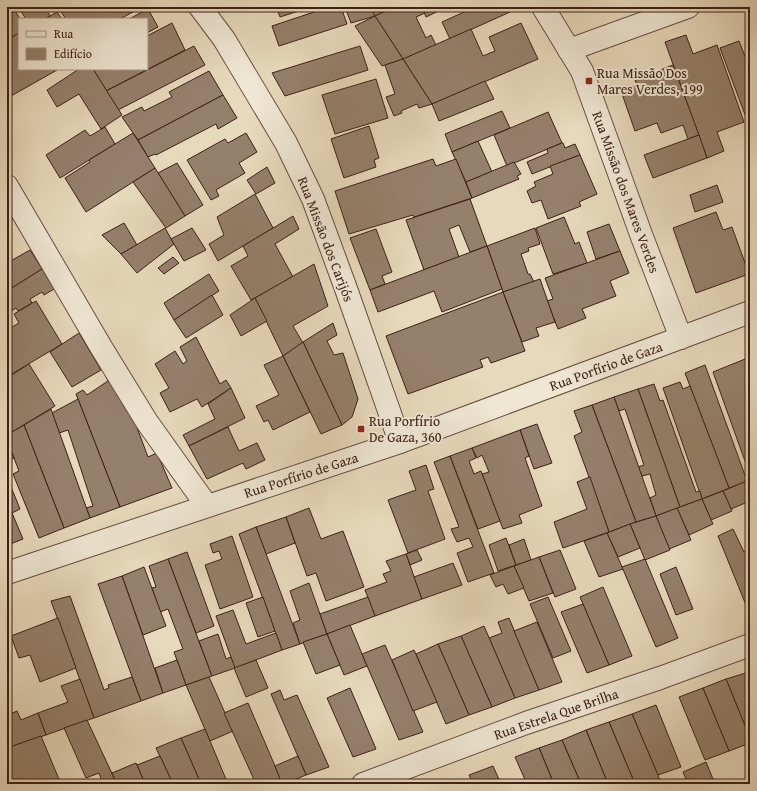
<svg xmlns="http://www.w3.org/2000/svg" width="757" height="791" font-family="'Gentium Book Plus',serif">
<rect width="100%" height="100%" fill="#e7d9bc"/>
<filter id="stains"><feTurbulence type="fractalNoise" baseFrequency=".005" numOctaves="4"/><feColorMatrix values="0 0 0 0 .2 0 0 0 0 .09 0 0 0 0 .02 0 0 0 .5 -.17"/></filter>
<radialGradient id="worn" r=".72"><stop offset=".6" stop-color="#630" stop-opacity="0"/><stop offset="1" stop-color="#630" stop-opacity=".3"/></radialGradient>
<g fill="#95806c" stroke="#3c2016">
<path d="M18 7H45L50 16 45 19H26Z"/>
<path d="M70 7H142L120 19H66L61 12Z"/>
<path d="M276 7H311L280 17Z"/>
<path d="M329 7H341L347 24 279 46 272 26Z"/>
<path d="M345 7H370L375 16 351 23Z"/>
<path d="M370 7H394L375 16Z"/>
<path d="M394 7H422L425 13 416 17 426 38 431 35 436 45 403 59 375 16Z"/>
<path d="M422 7H447L426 17Z"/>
<path d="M475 7H508L510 12 450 39 442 22Z"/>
<path d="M148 9 158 27 147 33V19H129Z"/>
<path d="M15 11 20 19 19 33 7 40V16Z"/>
<path d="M57 12 62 19H45L50 16Z"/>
<path d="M375 16 403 59 382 66 355 26Z"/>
<path d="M172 23 185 50 106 91 93 69H147V36Z"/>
<path d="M521 23 538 59 432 104 403 59 471 29 483 56 495 51 489 37Z"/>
<path d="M19 33V69H56L57 70 11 96 7 89V40Z"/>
<path d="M686 35 693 54 717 45 744 122 717 132 724 151 707 158 665 42Z"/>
<path d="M739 41 750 69V128L720 48Z"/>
<path d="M194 46 205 65 118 110 106 91Z"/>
<path d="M360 46 368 70 285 96 272 73Z"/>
<path d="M403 59 432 104 419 108 417 104 401 111 402 113 394 116 386 97 395 94 385 65Z"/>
<path d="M673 65 699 135 688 139 683 125 661 133 657 123 635 131 621 91 637 85 635 80Z"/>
<path d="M79 69H93L122 115 101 129 79 94 57 107 47 90Z"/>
<path d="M209 71 223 95 138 140 122 117 142 107 144 111 172 97 169 92Z"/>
<path d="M376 79 388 118 335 134 322 95Z"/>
<path d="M485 81 494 99 439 121 432 104Z"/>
<path d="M223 95 237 118 218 129 216 124 156 155 155 154 148 157 138 140Z"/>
<path d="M502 111 510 128 452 152 445 134Z"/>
<path d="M548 112 562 143 507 166 494 135Z"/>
<path d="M369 126 379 158 374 160 376 167 344 178 331 139Z"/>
<path d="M105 127 115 144 60 178 46 155 85 130 90 136Z"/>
<path d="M133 133 155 168 86 212 65 178 90 162 89 160Z"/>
<path d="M246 133 257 152 239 163 245 173 216 190 219 196 211 200 187 160 225 139 228 143Z"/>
<path d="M699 135 707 158 653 178 644 155Z"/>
<path d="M478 141 492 172 466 182 452 152Z"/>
<path d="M562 143H563L565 148 575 144 580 155 532 174 527 162 548 153 547 149Z"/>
<path d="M580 155 597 194 579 202 581 206 548 219 541 200 532 203 527 191 536 186 534 182 553 174 550 166Z"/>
<path d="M433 159 436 166 456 159 472 198 414 217 413 215 349 234 335 191Z"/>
<path d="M514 162 521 174 517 176 519 179 472 198 466 182Z"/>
<path d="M177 163 203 205 185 216 158 173Z"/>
<path d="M267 167 275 183 256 194 247 180Z"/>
<path d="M155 168 185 216 166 228 133 182Z"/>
<path d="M717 185 723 202 695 212 690 195Z"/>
<path d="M255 194 273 228 218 261 209 244 224 235 217 217Z"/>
<path d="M470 199 487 246 470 252 459 225 449 229 459 257 424 270 406 220Z"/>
<path d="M716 212 723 230 732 227 749 274 696 293 673 228Z"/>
<path d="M293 216 299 229 275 244 293 277 251 300 231 266 248 256 243 246Z"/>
<path d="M564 217 575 244 579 242 587 263 553 274 536 228Z"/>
<path d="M124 223 137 245 121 254 102 235Z"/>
<path d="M609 224 620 251 596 259 587 232Z"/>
<path d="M165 228 174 244 137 273 121 254Z"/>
<path d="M192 228 206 250 184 261 171 239Z"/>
<path d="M535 228 540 244 528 248 529 251 521 254 528 274H530L534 282 503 292 487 246Z"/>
<path d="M376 229 392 272 382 276 385 284 370 290 350 238Z"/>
<path d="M487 246 502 289 442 312 434 291 378 312 370 290Z"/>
<path d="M30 250 42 269 7 291V263Z"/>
<path d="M620 251 629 273 610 281 616 296 582 309 586 318 558 329 547 301 553 299 545 278Z"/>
<path d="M173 257 179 263 164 274 158 268Z"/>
<path d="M314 264 328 306 293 326 303 343 283 356 255 298Z"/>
<path d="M42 269 54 289 44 295 42 292 30 299 32 303 18 311 16 308 7 314V291Z"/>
<path d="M209 274 219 291 174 320 164 303Z"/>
<path d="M540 279 555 322 536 328 539 336 522 342 503 292Z"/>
<path d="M503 292 525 351 491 363 488 357 480 360 483 367 408 394 386 336Z"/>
<path d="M212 295 223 315 186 338 174 320Z"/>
<path d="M255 298 267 321 241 336 230 315Z"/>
<path d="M36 301 62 344 10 375 7 370V330L19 323 14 314Z"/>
<path d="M333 323 337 335 327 341 334 355 343 353 358 399 352 417 342 425 303 342Z"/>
<path d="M79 333 101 370 72 387 50 352Z"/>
<path d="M196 337 220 384 226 380 231 388 202 407 197 399 170 412 160 393 169 388 155 364 175 351 183 364 187 361 180 347Z"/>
<path d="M303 342 342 425 321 434 283 356Z"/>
<path d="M283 356 310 412 273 430 268 420 264 422 256 406 279 395 264 365Z"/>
<path d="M750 357V475L713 372Z"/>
<path d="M29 364 55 406 7 435V378Z"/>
<path d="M705 365 747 481 729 488 685 373Z"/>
<path d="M106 376 136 421V425L148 457 157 453 172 488 120 507 76 394 83 390 87 395 108 381Z"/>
<path d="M680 382 683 389 690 386 729 488 702 499 663 388Z"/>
<path d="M654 384 660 401 663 400 696 492 700 491 702 499 680 507 638 389Z"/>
<path d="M231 388 245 418 189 446 183 435 215 419 208 404Z"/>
<path d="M638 389 680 507 656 516 650 498 656 495 650 474 642 476 638 467 644 465 625 409 619 411 614 397Z"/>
<path d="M614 397 656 516 636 522 592 405Z"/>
<path d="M78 399 120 507 90 518 86 508 93 506 68 430 59 433 52 413Z"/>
<path d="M592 405 636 522 609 532 574 436 582 432 574 411Z"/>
<path d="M51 409 90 518 64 528 24 425Z"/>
<path d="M537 424 552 463 534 469 520 430Z"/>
<path d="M24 425 64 528 39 538 13 474 19 471 7 440V435Z"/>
<path d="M228 427 239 451 257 443 265 460 246 469 243 463 207 479 189 446Z"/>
<path d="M520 430 529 456 525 458 542 506 519 515 522 523 503 529 482 474 489 472 482 455 477 458 472 448Z"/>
<path d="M7 440 14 458 7 461Z"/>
<path d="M472 448 476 458 469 461 474 474 481 471 500 521 478 529 450 456Z"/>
<path d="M450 456 494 573 468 582 457 553 473 547 469 538 457 542 451 529 459 527 434 462Z"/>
<path d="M426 465 434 489 428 491 445 539 408 553 388 500 416 490 409 471Z"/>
<path d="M7 477 20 509 12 513 23 539 8 545 7 543Z"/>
<path d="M590 477 609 532 563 548 554 522 587 509 577 482Z"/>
<path d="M747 481 750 488V501L731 509 723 491Z"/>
<path d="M723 491 732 511 711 520 702 499Z"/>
<path d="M702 499 713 524 689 535 677 508Z"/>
<path d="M309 508 321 539 343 531 364 587 326 601 316 573 307 576 286 517Z"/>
<path d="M677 508 691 540 669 549 656 516Z"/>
<path d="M656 516 670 550 645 560 630 524Z"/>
<path d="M286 517 295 543 266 554 256 527Z"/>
<path d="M630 524 640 548 618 557 607 533Z"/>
<path d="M256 527 300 644 282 650 239 534Z"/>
<path d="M733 529 744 552 749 550 750 554V615L718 536Z"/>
<path d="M607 533 623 569 599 577 584 541Z"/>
<path d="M232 536 253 597 220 609 205 565 222 559 219 551 213 553 210 544Z"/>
<path d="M506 538 516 565 498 571 489 545Z"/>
<path d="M524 539 531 560 516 565 509 545Z"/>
<path d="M417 550 422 560 410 565 406 554Z"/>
<path d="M560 550 576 589 555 597 539 557Z"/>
<path d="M187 552 214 626 196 633 168 559Z"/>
<path d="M406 554 422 599 375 616 365 590 387 582 383 574 391 571 386 561Z"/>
<path d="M539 557 553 593 529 601 514 566Z"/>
<path d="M168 559 212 676 186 685 174 652 183 649 168 609 160 612 152 588 156 587 149 566Z"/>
<path d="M645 559 678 638 656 647 622 567Z"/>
<path d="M453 563 462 585 422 599 414 577Z"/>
<path d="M514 566 524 588 508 594 503 584 496 587 490 575Z"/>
<path d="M144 567 166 626 143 635 122 576Z"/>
<path d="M676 567 693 609 676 615 660 574Z"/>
<path d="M122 576 163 693 141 701 98 584Z"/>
<path d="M309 583 327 634 300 644 293 623 300 620 290 591Z"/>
<path d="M603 587 632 656 609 665 580 597Z"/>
<path d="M70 596 104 690 109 688 108 685 132 677 141 701 94 718 51 601Z"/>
<path d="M263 597 275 631 258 637 246 603Z"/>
<path d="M368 597 375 616 327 634 320 614Z"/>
<path d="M548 597 571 651 553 658 530 604Z"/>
<path d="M583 604 609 665 587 673 561 612Z"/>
<path d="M233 610 246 644 276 633 282 650 235 668 216 616Z"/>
<path d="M58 618 76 668 40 682 30 655 19 658 11 636Z"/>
<path d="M509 618 539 690 515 698 489 638 502 633 498 622Z"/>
<path d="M537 622 562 682 539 690 514 631Z"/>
<path d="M350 625 367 666 344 675 327 634Z"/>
<path d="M484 626 515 698 492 707 461 636Z"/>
<path d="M218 634 226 659 231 657 235 668 212 676 199 641Z"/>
<path d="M327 634 340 665 316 674 303 642Z"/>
<path d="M461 636 492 707 469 715 438 644Z"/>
<path d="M438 644 469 715 446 724 416 654Z"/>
<path d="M385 645 423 732 399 740 362 654Z"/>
<path d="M414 650 437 702 413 711 392 660Z"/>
<path d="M177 660 186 685 163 693 155 668Z"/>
<path d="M256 660 268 688 246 697 234 668Z"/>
<path d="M749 672 750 675V738L726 679Z"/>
<path d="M209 677 233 731 210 741 186 685Z"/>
<path d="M80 679 94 718 46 735 38 713 68 702 61 686Z"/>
<path d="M726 679 750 738V743L729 751 703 688Z"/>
<path d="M350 688 376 749 353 757 327 698Z"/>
<path d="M703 688 729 751 705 760 679 697Z"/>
<path d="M280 690 284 700 297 695 329 767 306 775 271 694Z"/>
<path d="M248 703 275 766 282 784H256L224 713Z"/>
<path d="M656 705 681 767 658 775 632 714Z"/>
<path d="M17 711 21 720 38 713 46 735 7 748V712L8 715Z"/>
<path d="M632 714 658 775 661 784H635L609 722Z"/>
<path d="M87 720 115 780 104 784H103L99 773 86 778 64 728Z"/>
<path d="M609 722 635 784H608L586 730Z"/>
<path d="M205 729 210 741 228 784H201L181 738Z"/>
<path d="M586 730 608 784H581L562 740Z"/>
<path d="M41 736 61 784H14L12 780 7 782V748Z"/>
<path d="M181 738 201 784H173L156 748Z"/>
<path d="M562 740 581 784H554L539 748Z"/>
<path d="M539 748 554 784H527L515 757Z"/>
<path d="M160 756 173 784H145L137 765Z"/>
<path d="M298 756 306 775 284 784H282L275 766Z"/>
<path d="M706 762 715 784H688L683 772Z"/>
<path d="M136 763 145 784H117L112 773Z"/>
<path d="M493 766 501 784H473L469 775Z"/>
</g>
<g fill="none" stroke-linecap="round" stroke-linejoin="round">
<g stroke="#674e40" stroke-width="24">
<g id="minor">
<path d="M200 7 224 39 286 143 313 199 345 286 400 442"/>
<path d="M543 7 582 71 642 237 681 338"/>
<path d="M569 50 688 7"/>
<path d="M7 186 101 347 147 422 207 506"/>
<path d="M7 573 400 442 750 312"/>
<path d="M363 784 526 723 660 678 750 645"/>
</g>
</g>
<use href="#minor" stroke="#efe6d3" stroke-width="22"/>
</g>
<g fill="#8f2418" stroke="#efe6d3" stroke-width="1.5">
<rect x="585" y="77" width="8" height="8" rx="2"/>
<rect x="357" y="425" width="8" height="8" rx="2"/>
</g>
<g text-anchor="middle" stroke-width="4" stroke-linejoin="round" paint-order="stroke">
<g font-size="14" fill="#3c2016" stroke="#efe6d3" text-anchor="start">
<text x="597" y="78">Rua Missão Dos<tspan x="597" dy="16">Mares Verdes, 199</tspan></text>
<text x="369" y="426">Rua Porfírio<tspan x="369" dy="16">De Gaza, 360</tspan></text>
</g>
<g font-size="14" fill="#3c2016" stroke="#efe6d3">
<text transform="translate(626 192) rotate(70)" y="5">Rua Missão dos Mares Verdes</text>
<text transform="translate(326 239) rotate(69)" y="5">Rua Missão dos Carijós</text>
<text transform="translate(606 366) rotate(-20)" y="5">Rua Porfírio de Gaza</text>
<text transform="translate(301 475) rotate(-18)" y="5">Rua Porfírio de Gaza</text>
<text transform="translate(556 714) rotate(-19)" y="5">Rua Estrela Que Brilha</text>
</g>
</g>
<rect width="757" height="791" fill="none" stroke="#e7d9bc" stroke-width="24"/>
<rect x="8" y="8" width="741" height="775" fill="none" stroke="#3c2016" stroke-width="2"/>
<rect x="12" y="12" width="733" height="767" fill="none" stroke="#3c2016"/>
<rect x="18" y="18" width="130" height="52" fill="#efe6d3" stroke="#a79787"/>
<rect x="26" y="31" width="20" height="6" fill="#efe6d3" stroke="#a79787"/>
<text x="54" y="38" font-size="12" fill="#3c2016">Rua</text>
<rect x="26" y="48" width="20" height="12" fill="#95806c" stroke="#a79787"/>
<text x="54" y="58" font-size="12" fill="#3c2016">Edifício</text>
<rect width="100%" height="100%" filter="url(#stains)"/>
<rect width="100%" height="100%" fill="url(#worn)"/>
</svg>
